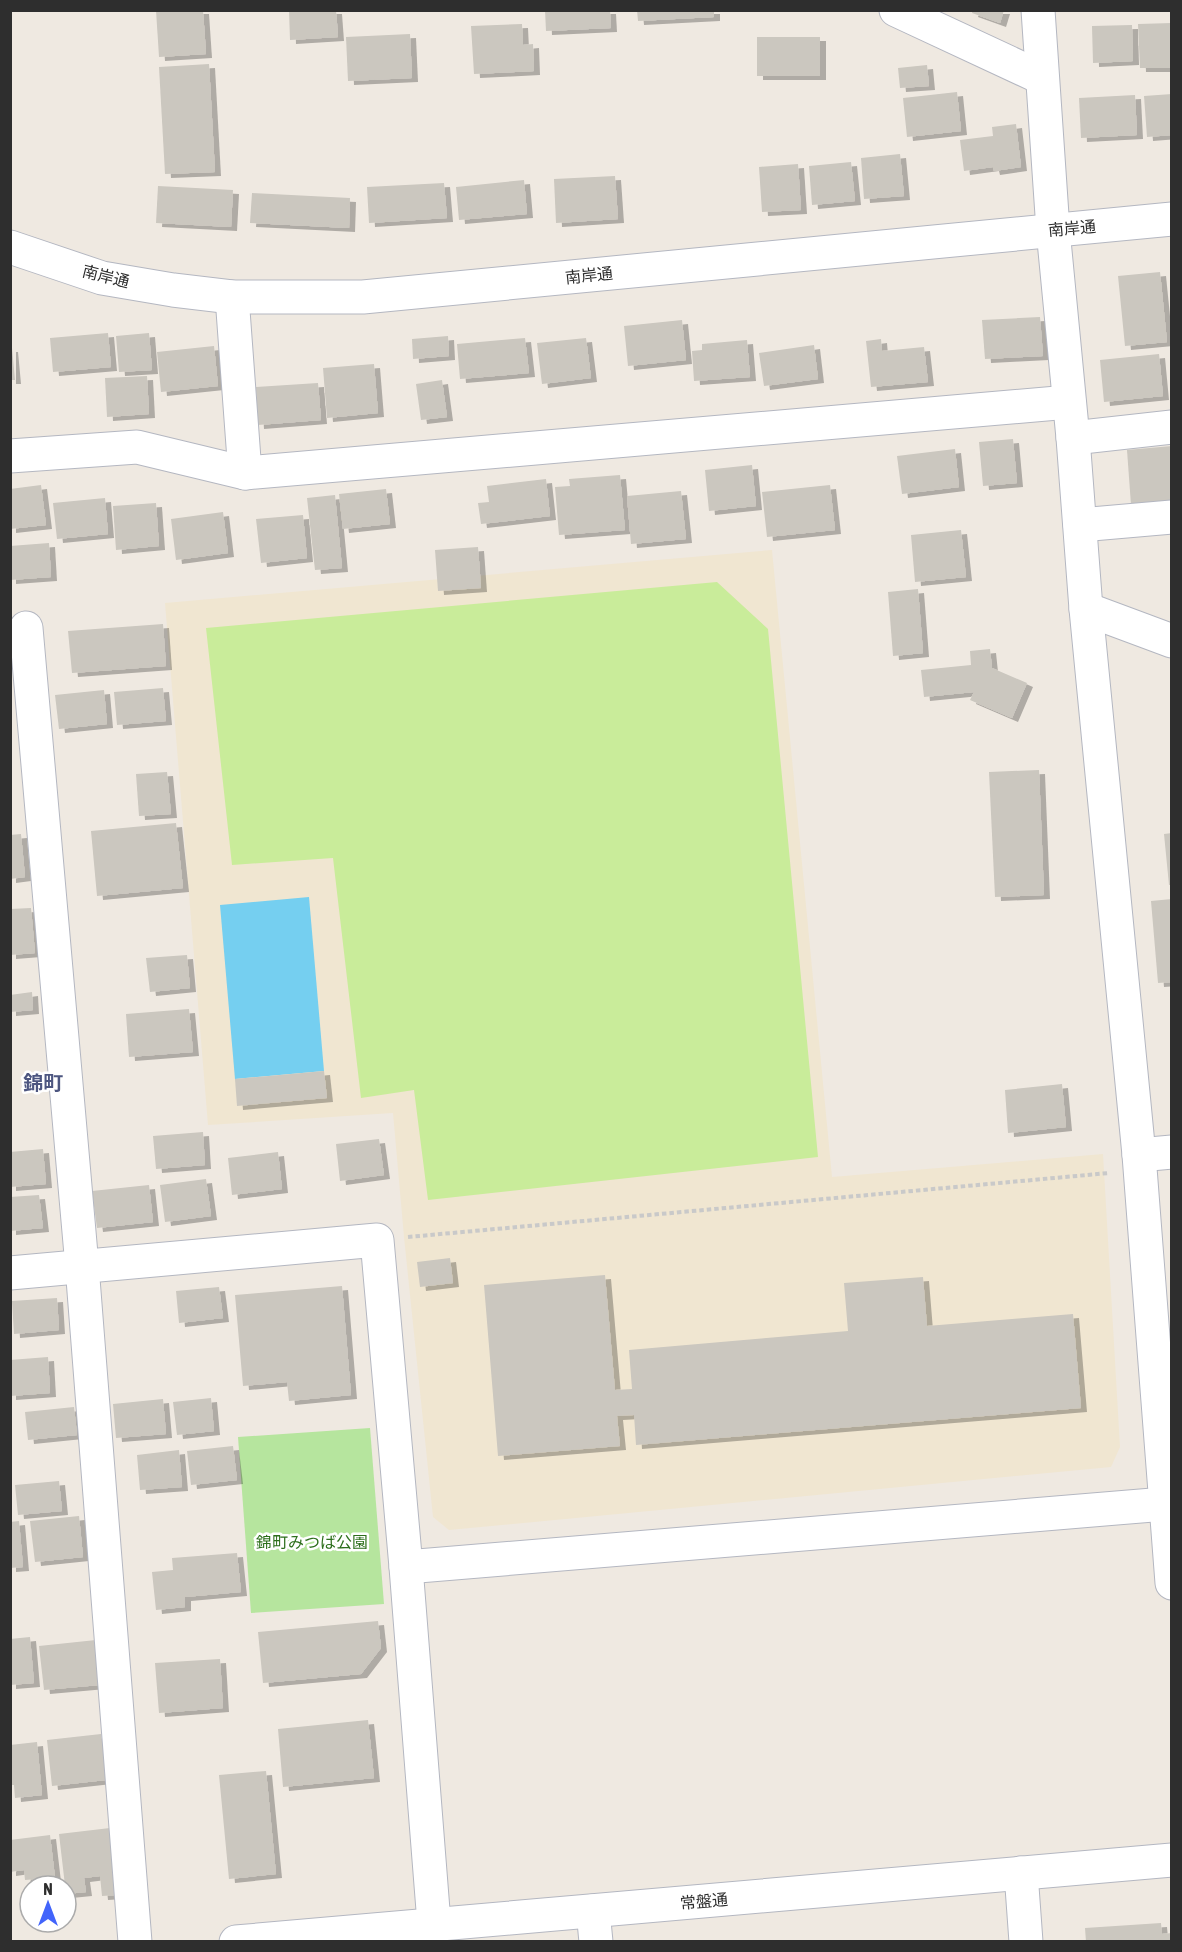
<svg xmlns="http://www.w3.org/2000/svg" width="1182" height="1952" font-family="'Asap Condensed','Noto Sans JP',sans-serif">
<defs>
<filter id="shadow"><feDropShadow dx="6" dy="4" stdDeviation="0" flood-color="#0004"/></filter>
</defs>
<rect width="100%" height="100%" fill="#efe9e1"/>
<path fill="#f0e6d1" d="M772 550 832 1177 1103 1154 1120 1447 1111 1467 449 1530 433 1517 404 1237 393 1113 208 1125 165 603Z"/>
<path fill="#b6e59e" d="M370 1428 384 1604 251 1613 238 1437Z"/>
<path fill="#c9ec9a" d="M717 582 768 629 818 1157 428 1200 414 1090 361 1098 333 858 232 865 206 628Z"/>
<path fill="#75cff0" d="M309 897 324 1071 235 1079 220 905Z"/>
<g fill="#cbc7bf" filter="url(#shadow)">
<path d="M156 10H203L206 54 159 57Z"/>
<path d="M289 10H336L338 37 290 40Z"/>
<path d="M545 10H610L611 28 546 31Z"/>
<path d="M637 10H714V17L638 21Z"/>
<path d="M973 10H1004L1000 23 972 13Z"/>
<path d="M1172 23V68H1140L1138 24Z"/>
<path d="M522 24 523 45 533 44 534 71 474 74 471 26Z"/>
<path d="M1132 25 1133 61 1093 63 1092 26Z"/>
<path d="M410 34 412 78 348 81 346 37Z"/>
<rect x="757" y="37" width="63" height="39"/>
<path d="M209 64 215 172 165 174 159 67Z"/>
<path d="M927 65 929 86 900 88 898 68Z"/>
<path d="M957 92 961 131 907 137 903 98Z"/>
<path d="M1172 94V135L1147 137 1144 96Z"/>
<path d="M1135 95 1137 135 1081 138 1079 98Z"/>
<path d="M1016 124 1021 167 994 171 993 167 964 171 960 140 993 136 992 127Z"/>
<path d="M900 154 904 196 864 199 861 158Z"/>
<path d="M851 162 855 201 812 205 809 166Z"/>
<path d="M798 164 801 210 762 212 759 167Z"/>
<path d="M615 176 618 219 556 223 554 179Z"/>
<path d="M524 180 527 214 459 220 456 187Z"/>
<path d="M444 183 447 218 369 223 367 187Z"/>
<path d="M158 186 233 190 231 227 156 223Z"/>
<path d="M252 193 350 198 349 228 250 223Z"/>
<path d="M1160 272 1167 342 1125 346 1118 276Z"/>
<path d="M1040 317 1043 356 985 359 982 320Z"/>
<path d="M682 320 686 360 628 366 624 326Z"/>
<path d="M108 333 111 367 53 372 50 338Z"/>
<path d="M149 333 152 370 119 372 116 336Z"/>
<path d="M448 336 449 356 413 359 412 339Z"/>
<path d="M525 338 529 373 460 379 457 344Z"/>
<path d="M586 338 591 378 542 384 537 343Z"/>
<path d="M881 339 882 351 924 347 928 382 871 387 866 341Z"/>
<path d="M747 340 750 377 694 381 692 351 702 350V344Z"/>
<path d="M814 345 818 379 764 386 759 353Z"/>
<path d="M214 346 218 386 161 392 157 352Z"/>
<path d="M10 348H12L15 380H10Z"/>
<path d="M1159 354 1163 396 1104 402 1100 360Z"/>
<path d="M374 364 378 413 327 418 323 368Z"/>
<path d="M147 376 149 414 107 417 105 378Z"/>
<path d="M442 380 447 417 421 420 416 384Z"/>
<path d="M318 383 321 420 258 425 256 387Z"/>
<path d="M1013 439 1017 483 983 486 979 442Z"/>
<path d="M1172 446V503L1131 505 1127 450Z"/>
<path d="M955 449 959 487 902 494 897 456Z"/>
<path d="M752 465 756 506 709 511 705 470Z"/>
<path d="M620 475 625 530 559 535 555 487 570 486 569 479Z"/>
<path d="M546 479 550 516 481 524 478 503 489 502 487 486Z"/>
<path d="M41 485 46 525 10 529V489Z"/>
<path d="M830 485 835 530 767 537 762 492Z"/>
<path d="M386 489 390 524 343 529 339 494Z"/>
<path d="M681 491 686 539 631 544 627 496Z"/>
<path d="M335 495 342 568 315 570 307 498Z"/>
<path d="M105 498 108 534 57 539 53 503Z"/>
<path d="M156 503 159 546 116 550 113 506Z"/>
<path d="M223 512 228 553 176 560 171 519Z"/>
<path d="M303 515 307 558 261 563 256 519Z"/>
<path d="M961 530 966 577 915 582 911 535Z"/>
<path d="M49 543 51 577 10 580V546Z"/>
<path d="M478 547 481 588 438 591 435 550Z"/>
<path d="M918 589 923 653 893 656 888 592Z"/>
<path d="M163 624 166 666 72 673 68 631Z"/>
<path d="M990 649 992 668 1027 683 1012 718 970 700 974 692 924 697 921 670 971 665 970 651Z"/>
<path d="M163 688 166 721 117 725 114 692Z"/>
<path d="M104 690 107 724 59 729 55 695Z"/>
<path d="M1039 770 1044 895 995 897 989 772Z"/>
<path d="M167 772 171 814 139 816 136 774Z"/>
<path d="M176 823 183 888 97 896 91 831Z"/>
<path d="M1172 833V885H1169L1164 834Z"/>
<path d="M21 834 25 877 10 879V835Z"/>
<path d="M1172 899V982L1158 983 1151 901Z"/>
<path d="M31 908 35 953 10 955V909Z"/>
<path d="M187 955 190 988 150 992 146 958Z"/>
<path d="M32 992 33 1010 10 1012V995Z"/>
<path d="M189 1009 193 1052 129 1057 126 1014Z"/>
<path d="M324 1071 327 1098 237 1106 235 1079Z"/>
<path d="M1062 1084 1066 1127 1008 1133 1005 1090Z"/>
<path d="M203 1132 205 1165 156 1169 153 1136Z"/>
<path d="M379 1139 384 1175 340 1181 336 1144Z"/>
<path d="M43 1149 46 1184 10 1187V1152Z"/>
<path d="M278 1152 282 1189 232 1195 228 1158Z"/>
<path d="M206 1179 211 1216 165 1222 160 1185Z"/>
<path d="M149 1185 153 1222 97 1228 92 1191Z"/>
<path d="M39 1195 43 1228 10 1231V1197Z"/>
<path d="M450 1258 453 1283 420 1287 417 1262Z"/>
<path d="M605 1275 615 1390 632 1389 629 1350 848 1331 844 1283 923 1277 927 1326 1073 1314 1081 1408 636 1445 634 1415 617 1416 620 1446 498 1456 484 1285Z"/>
<path d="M342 1286 351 1395 289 1401 287 1382 243 1386 235 1295Z"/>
<path d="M219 1287 223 1318 179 1323 176 1291Z"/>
<path d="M57 1298 59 1330 14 1334 12 1301Z"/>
<path d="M48 1357 50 1393 10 1396V1360Z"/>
<path d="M211 1398 214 1431 177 1435 173 1402Z"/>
<path d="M163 1399 166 1434 116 1438 113 1404Z"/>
<path d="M74 1407 77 1435 28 1440 25 1412Z"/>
<path d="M233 1446 237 1480 191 1485 187 1451Z"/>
<path d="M179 1450 182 1487 140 1490 137 1455Z"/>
<path d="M59 1481 62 1511 18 1515 15 1485Z"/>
<path d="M79 1516 83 1557 35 1562 30 1521Z"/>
<path d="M19 1521 23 1567 10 1568V1522Z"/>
<path d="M237 1553 241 1592 185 1597V1607L156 1610 152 1572 173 1570 172 1558Z"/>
<path d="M378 1621 381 1648 361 1674 263 1683 258 1632Z"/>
<path d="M30 1637 34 1683 10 1685V1639Z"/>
<path d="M96 1640 100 1685 44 1690 39 1646Z"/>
<path d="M220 1659 223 1708 159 1713 155 1663Z"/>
<path d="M368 1720 374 1778 283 1787 278 1729Z"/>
<path d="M101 1734 106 1780 52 1786 47 1740Z"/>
<path d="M37 1742 42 1795 15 1798 14 1785H10V1745Z"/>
<path d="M266 1771 276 1874 229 1879 219 1775Z"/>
<path d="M110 1828 117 1895 102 1896 100 1876 84 1878 86 1892 66 1894 59 1834Z"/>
<path d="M50 1835 56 1886H38L37 1879 25 1880 24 1870 10 1872V1840Z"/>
<path d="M1161 1923 1162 1934 1172 1933V1942H1086L1085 1928Z"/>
</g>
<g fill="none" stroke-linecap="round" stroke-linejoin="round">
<g stroke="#b4b7c1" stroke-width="35">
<g id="minor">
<path d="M896 10 1042 78"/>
<path d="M1038 10 1053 230 1073 438 1086 609 1139 1155 1172 1583"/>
<path d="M232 297 245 473"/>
<path d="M1073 438 1172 427"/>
<path d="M10 456 137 447 245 473 1069 402"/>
<path d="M1080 525 1172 517"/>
<path d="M1086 609 1172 641"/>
<path d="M26 628 82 1266 135 1942"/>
<path d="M1139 1155 1172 1152"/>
<path d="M10 1273 377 1240 406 1567 434 1923"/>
<path d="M406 1567 1165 1504"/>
<path d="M1021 1873 1026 1942"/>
<path d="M593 1911 596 1942"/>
</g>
</g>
<g stroke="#b4b7c1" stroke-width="35">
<g id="secondary">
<path d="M10 247 102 278 173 290 232 297H363L1172 219"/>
<path d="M236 1942 1172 1860"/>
</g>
</g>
<path stroke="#c9c9c9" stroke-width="4" stroke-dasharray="4.5 3" stroke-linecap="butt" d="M408 1237 1109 1173"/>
<use href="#minor" stroke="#fff" stroke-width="33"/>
<use href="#secondary" stroke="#fff" stroke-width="33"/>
</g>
<g text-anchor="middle" stroke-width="5" stroke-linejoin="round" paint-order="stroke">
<g font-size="16" fill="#2e2e2e" stroke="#fff">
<text transform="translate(1072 228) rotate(-5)" y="6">南岸通</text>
<text transform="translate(589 275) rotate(-6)" y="6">南岸通</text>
<text transform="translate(106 276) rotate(14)" y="6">南岸通</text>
<text transform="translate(704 1901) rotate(-5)" y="6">常盤通</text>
</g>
<g font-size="16" fill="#2c6e1b" stroke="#fff">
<text x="312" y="1548">錦町みつば公園</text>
</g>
<g font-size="20" font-weight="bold" fill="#4d5680" stroke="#fff">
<text x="43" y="1090">錦町</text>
</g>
</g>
<rect width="1182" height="1952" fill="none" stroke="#2e2e2e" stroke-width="24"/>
<g transform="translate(48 1904)"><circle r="28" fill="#ffffff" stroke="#ababab" stroke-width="1.5"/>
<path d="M0-4.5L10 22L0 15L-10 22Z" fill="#4264fb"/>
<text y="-9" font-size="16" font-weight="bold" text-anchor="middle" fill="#2e2e2e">N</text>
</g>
</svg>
